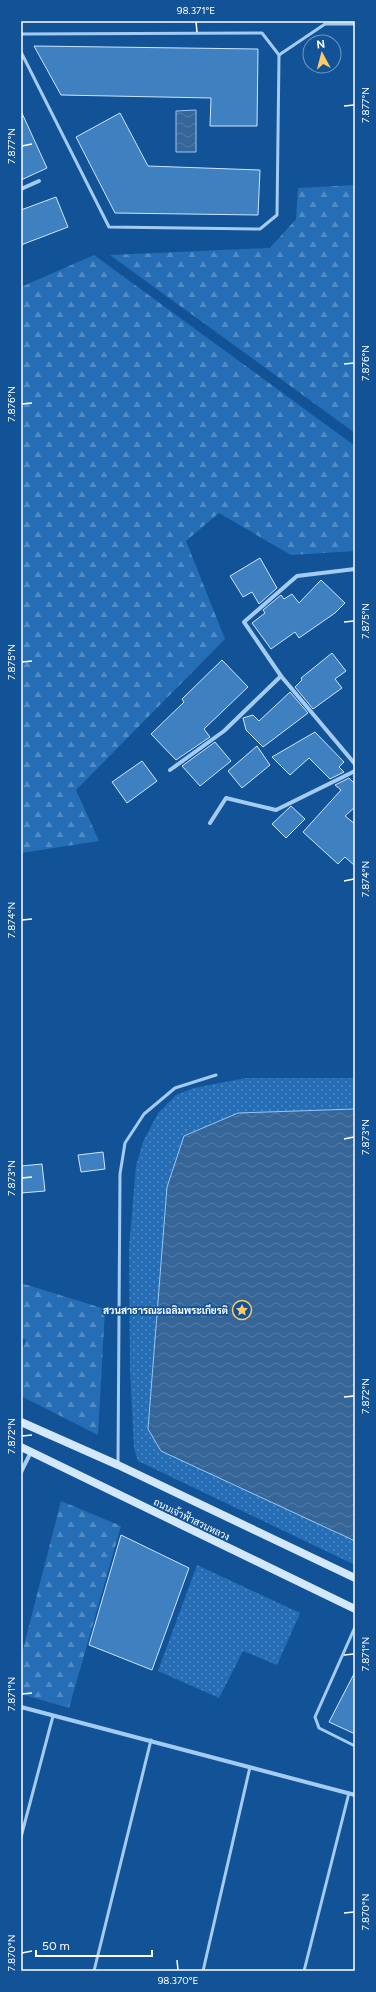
<svg xmlns="http://www.w3.org/2000/svg" width="376" height="1992" font-family="Figtree,Sarabun,sans-serif">
<defs>
<pattern id="grass-dots" width="8" height="8" patternUnits="userSpaceOnUse"><rect width="8" height="8" fill="#256eb6"/><path d="M2 2h.1M6 6h.1" fill="none" stroke="#518bc5" stroke-width="1.8" stroke-linecap="round"/></pattern>
<pattern id="forest-firs" width="22" height="20" patternUnits="userSpaceOnUse"><rect width="22" height="20" fill="#256eb6"/><path d="M5 1l3.5 6h-7zM16 11l3.5 6h-7z" fill="#518bc5"/></pattern>
<pattern id="water-waves" width="16" height="10" patternUnits="userSpaceOnUse"><rect width="16" height="10" fill="#366597"/><path d="M0 5q4-4 8 0t8 0" fill="none" stroke="#547ca7"/></pattern>
</defs>
<rect width="100%" height="100%" fill="#125398"/>
<g fill="url(#grass-dots)">
<path d="M246 1078H355V1565L138 1461 134 1448 130 1370 129 1249 136 1166 143 1142 158 1113 176 1095 194 1088Z"/>
<path d="M197 1565 300 1613 277 1665 243 1651 219 1698 158 1671Z"/>
</g>
<g fill="url(#forest-firs)">
<path d="M355 185V433L110 255 270 248 296 219 298 188Z"/>
<path d="M94 255 355 446V551L291 555 219 513 186 541 225 639 76 790 99 841 21 853V287Z"/>
<path d="M21 1283 105 1309 98 1435 21 1396V1352L26 1340 21 1338Z"/>
<path d="M61 1501 121 1526 69 1708 21 1694V1657Z"/>
</g>
<g fill="url(#water-waves)" stroke="#96c7f6">
<path d="M196 110V152H176V111Z"/>
<path d="M355 1109V1541L161 1451 148 1429 167 1187 184 1136 238 1113Z"/>
</g>
<g fill="#3f80c1" stroke="#cce5fd">
<path d="M34 46 258 49 257 126H210L211 98 61 95Z"/>
<path d="M21 111 47 168 21 180Z"/>
<path d="M120 113 148 166 260 170 258 215 115 213 76 137Z"/>
<path d="M56 197 68 227 21 245V210Z"/>
<path d="M260 558 277 588 259 604 252 592 243 597 230 576Z"/>
<path d="M321 580 345 603 335 613 299 638 295 632 271 649 252 623 265 613 263 610 281 595 284 599 292 594 299 603Z"/>
<path d="M332 653 346 671 335 679 342 688 313 709 295 687 302 680 301 678Z"/>
<path d="M222 660 248 687 204 729 210 737 176 760 151 734 184 702 182 699Z"/>
<path d="M290 692 308 713 263 747 246 730 243 718 253 715 259 721Z"/>
<path d="M315 732 344 762 339 767 344 772 330 779 309 758 290 775 272 757Z"/>
<path d="M215 742 231 761 200 786 182 766Z"/>
<path d="M257 746 270 765 242 788 228 771Z"/>
<path d="M142 761 157 781 127 803 112 782Z"/>
<path d="M349 778 355 784V807L345 816 355 824V866L345 857 338 864 303 832 341 790 335 785Z"/>
<path d="M291 806 305 819 286 838 272 824Z"/>
<path d="M103 1152 105 1169 81 1172 78 1155Z"/>
<path d="M42 1164 45 1191 21 1193V1166Z"/>
<path d="M121 1535 189 1568 152 1670 89 1645Z"/>
<path d="M355 1672V1734L329 1722Z"/>
</g>
<g fill="none" stroke-linecap="round" stroke-linejoin="round">
<g stroke="#a4ccf3" stroke-width="3">
<path d="M21 34 262 33 279 55 277 215 260 229 109 227 21 52"/>
<path d="M279 55 325 24H355"/>
<path d="M118 1463 120 1174 125 1143 144 1114 175 1088 216 1075"/>
<path d="M355 1627 315 1717 319 1728 355 1746"/>
<path d="M21 1837 53 1716"/>
<path d="M94 1971 151 1740"/>
<path d="M203 1971 250 1767"/>
<path d="M304 1971 349 1793"/>
</g>
<g stroke="#a4ccf3" stroke-width="4">
<path d="M21 189 39 181"/>
<path d="M355 569 297 576 244 622 281 676 355 764"/>
<path d="M170 770 224 731 281 676"/>
<path d="M210 823 226 798 276 810 355 771"/>
<path d="M21 1472 31 1452"/>
<path d="M21 1707 355 1795"/>
</g>
<g stroke="#d3e7fd" stroke-width="8">
<path d="M21 1422 118 1465 355 1578"/>
<path d="M21 1447 355 1609"/>
</g>
</g>
<path fill="none" stroke="#fff" stroke-width="1.5" d="M196 22 197 32M344 106 354 105M22 146 32 144M344 364 354 363M22 404 32 403M344 622 354 621M22 662 32 661M344 881 354 879M22 920 32 919M344 1139 354 1137M22 1178 32 1177M344 1397 354 1396M22 1436 32 1435M344 1655 354 1654M22 1694 32 1693M344 1913 354 1912M22 1953 32 1951M177 1960 178 1970"/>
<defs>
<g id="sight-ring" transform="scale(1)"><circle r="9.5" fill="#125398" stroke="#ffcb66" stroke-width="1.5"/><path d="M0-6L1.8-2.2L6-1.7L2.9 1.2L3.7 5.4L0 3.3L-3.7 5.4L-2.9 1.2L-6-1.7L-1.8-2.2Z" fill="#ffcb66"/></g>
</defs>
<g fill-rule="evenodd">
<use href="#sight-ring" x="242" y="1310"/>
</g>
<g text-anchor="middle" stroke-width="3.5" stroke-linejoin="round" paint-order="stroke">
<g font-size="10" font-weight="bold" fill="#fff" stroke="#125398" text-anchor="end">
<text x="228" y="1314">สวนสาธารณะเฉลิมพระเกียรติ</text>
</g>
<g font-size="10" fill="#fff" stroke="#125398">
<text transform="translate(192 1519) rotate(26)" y="4">ถนนเจ้าฟ้าสวนหลวง</text>
</g>
</g>
<rect width="376" height="1992" fill="none" stroke="#125398" stroke-width="44"/>
<g transform="translate(322 54) rotate(353)"><circle r="19" fill="#125398" stroke="#7198c1"/>
<path d="M0-3L7 15L0 10L-7 15Z" fill="#ffcb66"/>
<text y="-6" font-size="11" font-weight="bold" text-anchor="middle" fill="#ffffff">N</text>
</g>
<path d="M36 1950v6h116v-6" fill="none" stroke="#ffffff" stroke-width="2"/>
<text x="42" y="1950" font-size="12" fill="#ffffff" stroke="#125398" stroke-width="3" paint-order="stroke">50 m</text>
<rect x="22" y="22" width="332" height="1948" fill="none" stroke="#fff" stroke-width="1.5"/>
<g font-size="10" text-anchor="middle" fill="#fff">
<text x="196" y="14">98.371°E</text>
<text transform="translate(365 105) rotate(-90)" y="4">7.877°N</text>
<text transform="translate(11 146) rotate(-90)" y="4">7.877°N</text>
<text transform="translate(365 363) rotate(-90)" y="4">7.876°N</text>
<text transform="translate(11 404) rotate(-90)" y="4">7.876°N</text>
<text transform="translate(365 621) rotate(-90)" y="4">7.875°N</text>
<text transform="translate(11 662) rotate(-90)" y="4">7.875°N</text>
<text transform="translate(365 879) rotate(-90)" y="4">7.874°N</text>
<text transform="translate(11 920) rotate(-90)" y="4">7.874°N</text>
<text transform="translate(365 1137) rotate(-90)" y="4">7.873°N</text>
<text transform="translate(11 1178) rotate(-90)" y="4">7.873°N</text>
<text transform="translate(365 1396) rotate(-90)" y="4">7.872°N</text>
<text transform="translate(11 1436) rotate(-90)" y="4">7.872°N</text>
<text transform="translate(365 1654) rotate(-90)" y="4">7.871°N</text>
<text transform="translate(11 1694) rotate(-90)" y="4">7.871°N</text>
<text transform="translate(365 1912) rotate(-90)" y="4">7.870°N</text>
<text transform="translate(11 1953) rotate(-90)" y="4">7.870°N</text>
<text x="178" y="1984">98.370°E</text>
</g>
</svg>
